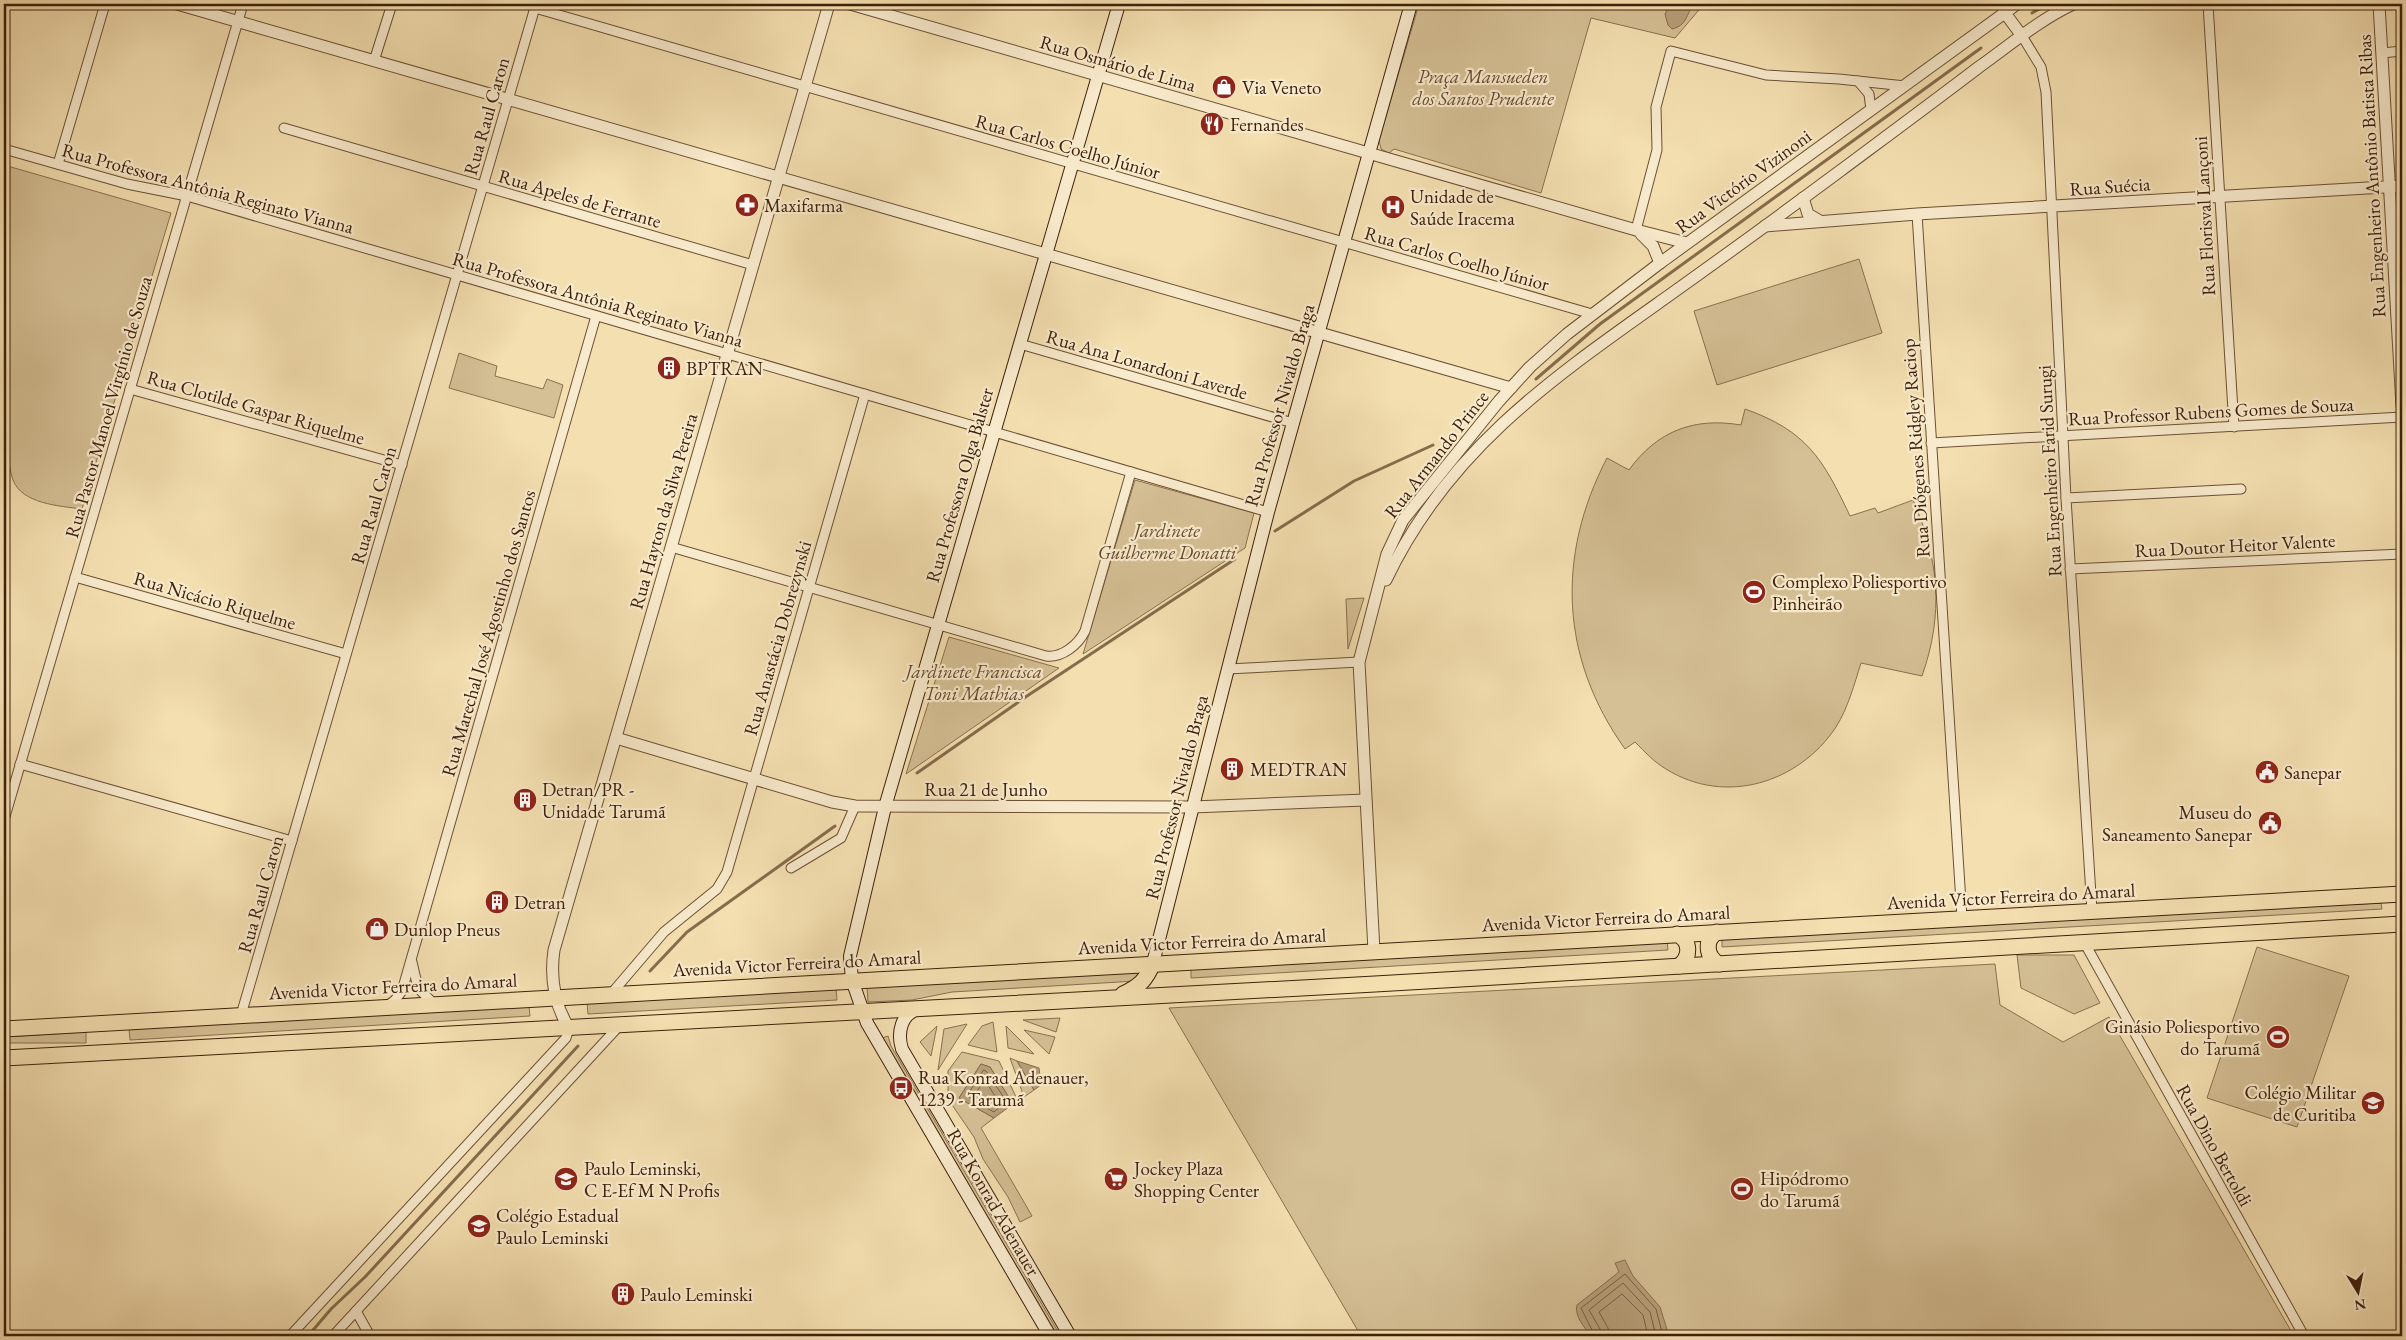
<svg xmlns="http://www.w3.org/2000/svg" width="2406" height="1340" font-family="'EB Garamond',serif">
<rect width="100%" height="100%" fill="#f4dfb0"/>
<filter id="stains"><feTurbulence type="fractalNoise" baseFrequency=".004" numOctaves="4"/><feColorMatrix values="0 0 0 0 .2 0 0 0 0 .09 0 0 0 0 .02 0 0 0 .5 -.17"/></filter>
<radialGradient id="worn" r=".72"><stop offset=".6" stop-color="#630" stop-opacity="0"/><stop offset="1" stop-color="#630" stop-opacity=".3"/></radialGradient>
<g fill="#d5bf94" stroke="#8a704f">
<path d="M1419 4H1704L1675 38 1591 18 1541 193 1394 149 1389 153 1381 149 1379 140Z"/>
<path d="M4 165 171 213 82 509C60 506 22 504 13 480 8 467 10 453 4 442Z"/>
<path d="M1859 259 1882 333 1717 385 1694 311Z"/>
<path d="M459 353 497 366 495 376 543 389 547 379 563 385 554 418 449 388Z"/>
<path d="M1745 409C1807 431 1823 459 1850 516L1875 508 1878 513 1913 500C1939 559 1944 614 1922 676L1861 663C1854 685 1848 708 1836 727 1799 783 1725 806 1666 769 1654 762 1645 752 1635 742L1625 749C1560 658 1556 556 1607 458L1629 470C1657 431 1694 417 1741 425Z"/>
<path d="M1135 480 1254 513 1245 548 1083 654Z"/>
<path d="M1364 598 1348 649 1346 599Z"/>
<path d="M949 637 1059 668 906 774Z"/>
<path d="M2381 903 2382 909 1722 947V939L1833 929Z"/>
<path d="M1667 939 1668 950 1191 978V967Z"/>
<path d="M2257 947 2349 976 2297 1127 2207 1098Z"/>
<path d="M2017 955H2074L2100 1003 2074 1014 2021 988Z"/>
<path d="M1995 964 2000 1005 2063 1042 2109 1017 2294 1336H1361L1169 1008Z"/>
<path d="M1141 970 1136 981 952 992 912 1000 868 1002 867 987Z"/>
<path d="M836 988 837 1000 588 1014 587 1002Z"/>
<path d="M529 1006 530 1016 130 1040 129 1029Z"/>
<path d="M1060 1018 1056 1032 1023 1020Z"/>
<path d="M993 1022 997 1052 968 1045 982 1026Z"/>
<path d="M967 1024 938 1070 944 1029Z"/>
<path d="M937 1026 931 1056 920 1042Z"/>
<path d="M1006 1026 1034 1054 1008 1048Z"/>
<path d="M1024 1030 1055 1037 1049 1054Z"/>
<path d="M86 1032V1043H4V1037Z"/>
<path d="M888 1036 891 1046 1057 1330 1055 1332 882 1038Z"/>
<path d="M962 1052 999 1061 1018 1101 1013 1104 990 1067 981 1064 959 1098 994 1118 981 1128 1032 1216 1020 1222 1008 1197 983 1159 974 1137 948 1099V1071Z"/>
<path d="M1010 1058 1017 1061 1034 1090 1024 1097Z"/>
</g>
<g fill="#b69e78" stroke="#866c4c">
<path d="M1670 4H1694C1686 14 1687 26 1672 29L1668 25 1665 14Z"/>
<path d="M1017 1061 1039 1068 1041 1085 1034 1090Z"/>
<path d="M981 1064 990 1067 1013 1104 994 1118 959 1098Z"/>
<path d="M1625 1260 1633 1276 1660 1307 1669 1336H1591C1585 1328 1574 1316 1577 1305L1619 1272 1615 1263Z"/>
</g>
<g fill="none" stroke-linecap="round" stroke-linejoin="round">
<g stroke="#7a5f41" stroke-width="1">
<path d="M984 1070 987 1072 1006 1101 994 1112 967 1096Z"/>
<path d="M983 1082H986L997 1099 994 1104 976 1094Z"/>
<path d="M1595 1336 1581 1308 1625 1274 1656 1309 1663 1336"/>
<path d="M1601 1336 1600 1329 1589 1310 1623 1283 1650 1312 1656 1336"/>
<path d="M1609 1336 1608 1328 1599 1312 1622 1294 1643 1315 1648 1336"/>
</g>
<g stroke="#866c4c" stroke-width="3">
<path d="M2032 13 2048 4"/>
<path d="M1536 379 1600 324 1981 48"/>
<path d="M1275 531 1354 481 1433 445"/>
<path d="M917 773 1027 696 1235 559"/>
<path d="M650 971 687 932 835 826"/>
<path d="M308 1336 331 1309 365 1277 578 1046"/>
</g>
<g stroke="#6c5034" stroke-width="11">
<g id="minor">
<path d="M2000 4 2005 13"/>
<path d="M2208 4 2234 427"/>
<path d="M535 8 1592 314"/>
<path d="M2022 36 2041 67 2046 92 2066 498 2092 911"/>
<path d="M2382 53 2402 51"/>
<path d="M374 61 392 4"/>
<path d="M1858 81 1869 94 1871 110"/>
<path d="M284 128 753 265"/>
<path d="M4 149 127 184 187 196 1268 512"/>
<path d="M58 164 105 4"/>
<path d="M1917 214 1962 918"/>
<path d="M1636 230 1657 150 1656 107 1671 51 1766 75 1839 79 1905 86"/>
<path d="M1020 344 1293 423"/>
<path d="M130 389 402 465"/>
<path d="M1931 443 2402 417"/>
<path d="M2066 498 2241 489"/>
<path d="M671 547 1046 656C1062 658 1078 645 1085 631L1131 472"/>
<path d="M2070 569 2402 554"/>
<path d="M75 577 346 654"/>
<path d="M1228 669 1359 662"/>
<path d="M20 764 292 841"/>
<path d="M4 820 243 4"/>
<path d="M791 868 841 838 855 806"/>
<path d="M2084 942 2304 1336"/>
<path d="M412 962 418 988 434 1004"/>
<path d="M611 994 664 932 717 889 727 872 865 394"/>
<path d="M387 1006 395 1000 402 991 596 316"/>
<path d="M241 1015 536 4"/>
<path d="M356 1311 370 1336"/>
<path d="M290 1336 566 1038 569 1028"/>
<path d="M333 1336 620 1025"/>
</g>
</g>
<g stroke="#6c5034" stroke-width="13">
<g id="tertiary">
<path d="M177 4 1511 388"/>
<path d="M850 4 1636 230 1687 243"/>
<path d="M2379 4 2402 406"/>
<path d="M2005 13 2022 36"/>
<path d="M1803 198 1808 214 1820 221"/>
<path d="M1765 226 1917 214 2402 186"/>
<path d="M1641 234 1653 246 1660 263"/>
<path d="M1386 580C1447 451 1551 379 1664 299 1723 257 1782 214 1840 171 1887 136 1933 102 1979 67 2010 45 2039 20 2073 4"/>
<path d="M616 738 832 802 855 806 1193 807 1365 800"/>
<path d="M1374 951 1359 662 1387 554 1403 520 1499 401 1530 367 1567 334 1660 263 2017 4"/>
<path d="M569 1028C554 1004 550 978 554 950L829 4"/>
</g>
</g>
<g stroke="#3e200a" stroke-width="14">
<g id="secondary">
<path d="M1153 963 1268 512 1411 4"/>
<path d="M919 1009C901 1013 897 1033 902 1049L1070 1336"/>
<path d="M1050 1336 867 1023 852 980 850 956 885 807 1119 4"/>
</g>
</g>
<g stroke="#3e200a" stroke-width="17">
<g id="trunk">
<path d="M1717 932C1704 940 1706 957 1719 964"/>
<path d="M1677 934C1691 941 1691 957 1679 966"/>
<path d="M1123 994C1140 986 1146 980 1153 963"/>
<path d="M4 1029 2402 894"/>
<path d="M4 1058 1375 984 2402 924"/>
</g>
</g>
<use href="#minor" stroke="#f8eacc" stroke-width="9"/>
<use href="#tertiary" stroke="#f8eacc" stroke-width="11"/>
<use href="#secondary" stroke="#f8eacc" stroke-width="12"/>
<use href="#trunk" stroke="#f4dfb0" stroke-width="15"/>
</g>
<defs>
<g id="shop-disc" transform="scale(1.25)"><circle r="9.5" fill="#8f2418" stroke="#f8eacc"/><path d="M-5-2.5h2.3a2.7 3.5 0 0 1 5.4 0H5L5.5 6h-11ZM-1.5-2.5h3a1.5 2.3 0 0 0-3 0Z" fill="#fff"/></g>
<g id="restaurant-disc" transform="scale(1.25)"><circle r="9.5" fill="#8f2418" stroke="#f8eacc"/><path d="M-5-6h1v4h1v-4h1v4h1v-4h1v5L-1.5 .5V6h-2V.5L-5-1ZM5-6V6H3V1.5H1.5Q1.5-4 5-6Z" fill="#fff"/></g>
<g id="pharmacy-disc" transform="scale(1.25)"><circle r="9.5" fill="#8f2418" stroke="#f8eacc"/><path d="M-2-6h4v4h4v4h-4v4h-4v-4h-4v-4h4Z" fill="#fff"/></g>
<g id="hospital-disc" transform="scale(1.25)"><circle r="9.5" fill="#8f2418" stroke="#f8eacc"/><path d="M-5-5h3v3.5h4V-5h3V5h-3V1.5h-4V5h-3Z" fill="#fff"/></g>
<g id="building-disc" transform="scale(1.25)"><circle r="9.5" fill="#8f2418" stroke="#f8eacc"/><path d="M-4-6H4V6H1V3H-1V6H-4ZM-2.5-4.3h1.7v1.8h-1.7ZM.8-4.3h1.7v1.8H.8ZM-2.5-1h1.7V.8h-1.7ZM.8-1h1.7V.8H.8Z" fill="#fff"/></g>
<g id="stadium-disc" transform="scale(1.25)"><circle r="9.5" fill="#8f2418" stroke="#f8eacc"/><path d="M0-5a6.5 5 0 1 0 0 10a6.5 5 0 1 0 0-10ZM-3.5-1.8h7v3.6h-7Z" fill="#fff"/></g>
<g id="civic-disc" transform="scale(1.25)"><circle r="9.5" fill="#8f2418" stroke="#f8eacc"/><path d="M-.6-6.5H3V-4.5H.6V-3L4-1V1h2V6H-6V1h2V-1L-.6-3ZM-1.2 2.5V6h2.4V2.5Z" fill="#fff"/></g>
<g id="bus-disc" transform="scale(1.25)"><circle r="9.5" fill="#8f2418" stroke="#f8eacc"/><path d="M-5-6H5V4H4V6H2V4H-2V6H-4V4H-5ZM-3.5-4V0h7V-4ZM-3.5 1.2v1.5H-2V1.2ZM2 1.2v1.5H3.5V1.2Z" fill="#fff"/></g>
<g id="school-disc" transform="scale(1.25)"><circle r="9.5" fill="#8f2418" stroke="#f8eacc"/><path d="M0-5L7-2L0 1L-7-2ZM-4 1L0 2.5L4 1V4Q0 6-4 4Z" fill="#fff"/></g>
<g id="supermarket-disc" transform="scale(1.25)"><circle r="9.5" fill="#8f2418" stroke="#f8eacc"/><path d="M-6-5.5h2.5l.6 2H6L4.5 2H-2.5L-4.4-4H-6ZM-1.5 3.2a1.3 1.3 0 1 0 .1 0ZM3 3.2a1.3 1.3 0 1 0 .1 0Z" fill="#fff"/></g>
</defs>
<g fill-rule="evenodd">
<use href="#shop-disc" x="1224" y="87"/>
<use href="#restaurant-disc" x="1212" y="124"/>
<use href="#pharmacy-disc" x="747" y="205"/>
<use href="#hospital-disc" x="1393" y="207"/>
<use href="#building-disc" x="669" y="368"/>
<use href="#stadium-disc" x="1754" y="592"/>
<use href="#building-disc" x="1232" y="769"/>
<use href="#civic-disc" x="2267" y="772"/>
<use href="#building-disc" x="525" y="800"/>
<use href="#civic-disc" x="2270" y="823"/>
<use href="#building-disc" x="497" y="902"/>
<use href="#shop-disc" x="377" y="929"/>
<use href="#stadium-disc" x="2278" y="1037"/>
<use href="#bus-disc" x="901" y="1088"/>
<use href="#school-disc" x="2373" y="1103"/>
<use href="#school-disc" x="566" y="1179"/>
<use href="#supermarket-disc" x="1116" y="1179"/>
<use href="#stadium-disc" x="1742" y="1189"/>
<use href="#school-disc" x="479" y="1226"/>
<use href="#building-disc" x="623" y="1294"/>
</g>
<g text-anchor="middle" stroke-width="4.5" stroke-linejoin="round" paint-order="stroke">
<g font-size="19" fill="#3e200a" stroke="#f8eacc">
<text transform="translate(1118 63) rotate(16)" y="7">Rua Osmário de Lima</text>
<text transform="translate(486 116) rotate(-74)" y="7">Rua Raul Caron</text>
<text transform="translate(1068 146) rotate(16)" y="7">Rua Carlos Coelho Júnior</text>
<text transform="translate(2371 176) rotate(-93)" y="7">Rua Engenheiro Antônio Batista Ribas</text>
<text transform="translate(1743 181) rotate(-36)" y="7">Rua Victório Vizinoni</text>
<text transform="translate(2110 186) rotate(-4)" y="7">Rua Suécia</text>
<text transform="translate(208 188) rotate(15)" y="7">Rua Professora Antônia Reginato Vianna</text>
<text transform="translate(580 198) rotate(16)" y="7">Rua Apeles de Ferrante</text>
<text transform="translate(2204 216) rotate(-93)" y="7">Rua Florisval Lançoni</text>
<text transform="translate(1457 258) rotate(16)" y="7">Rua Carlos Coelho Júnior</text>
<text transform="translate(598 299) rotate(16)" y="7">Rua Professora Antônia Reginato Vianna</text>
<text transform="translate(1147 364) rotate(16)" y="7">Rua Ana Lonardoni Laverde</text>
<text transform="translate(1279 405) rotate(-74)" y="7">Rua Professor Nivaldo Braga</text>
<text transform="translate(108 407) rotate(-74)" y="7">Rua Pastor Manoel Virgínio de Souza</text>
<text transform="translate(256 407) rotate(16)" y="7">Rua Clotilde Gaspar Riquelme</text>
<text transform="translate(2211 411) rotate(-3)" y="7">Rua Professor Rubens Gomes de Souza</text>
<text transform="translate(1915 448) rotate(-94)" y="7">Rua Diógenes Ridgley Raciop</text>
<text transform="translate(1436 454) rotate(-52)" y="7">Rua Armando Prince</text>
<text transform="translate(2049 471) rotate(-93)" y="7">Rua Engenheiro Farid Surugi</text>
<text transform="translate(959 485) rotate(-74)" y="7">Rua Professora Olga Balster</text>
<text transform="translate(373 505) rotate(-74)" y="7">Rua Raul Caron</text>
<text transform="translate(663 511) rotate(-74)" y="7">Rua Hayton da Silva Pereira</text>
<text transform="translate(2235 545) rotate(-3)" y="7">Rua Doutor Heitor Valente</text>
<text transform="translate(215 600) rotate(16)" y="7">Rua Nicácio Riquelme</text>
<text transform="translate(488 633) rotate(-74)" y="7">Rua Marechal José Agostinho dos Santos</text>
<text transform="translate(777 638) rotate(-74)" y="7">Rua Anastácia Dobrezynski</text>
<text x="986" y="796">Rua 21 de Junho</text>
<text transform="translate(1176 797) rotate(-76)" y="7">Rua Professor Nivaldo Braga</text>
<text transform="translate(260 894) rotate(-74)" y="7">Rua Raul Caron</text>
<text transform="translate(2011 896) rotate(-3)" y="7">Avenida Victor Ferreira do Amaral</text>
<text transform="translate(1606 918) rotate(-3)" y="7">Avenida Victor Ferreira do Amaral</text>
<text transform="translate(1202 941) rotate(-3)" y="7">Avenida Victor Ferreira do Amaral</text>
<text transform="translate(797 963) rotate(-3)" y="7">Avenida Victor Ferreira do Amaral</text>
<text transform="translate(393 986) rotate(-3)" y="7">Avenida Victor Ferreira do Amaral</text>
<text transform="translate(2215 1145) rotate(61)" y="7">Rua Dino Bertoldi</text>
<text transform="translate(994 1202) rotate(60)" y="7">Rua Konrad Adenauer</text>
</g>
<g font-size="19" font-style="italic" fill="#64482c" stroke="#f8eacc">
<text x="1483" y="83">Praça Mansueden<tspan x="1483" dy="22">dos Santos Prudente</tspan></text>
<text x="1167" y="537">Jardinete<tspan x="1167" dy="22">Guilherme Donatti</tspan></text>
<text x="974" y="678">Jardinete Francisca<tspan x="974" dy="22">Toni Mathias</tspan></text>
</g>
<g font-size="19" fill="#3e200a" stroke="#f8eacc" text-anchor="start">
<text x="1242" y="94">Via Veneto</text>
<text x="1230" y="131">Fernandes</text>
<text x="1410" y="203">Unidade de<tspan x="1410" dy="22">Saúde Iracema</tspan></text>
<text x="764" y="212">Maxifarma</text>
<text x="686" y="375">BPTRAN</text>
<text x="1772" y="588">Complexo Poliesportivo<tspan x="1772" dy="22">Pinheirão</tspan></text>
<text x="1250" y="776">MEDTRAN</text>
<text x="2284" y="779">Sanepar</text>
<text x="542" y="796">Detran/PR -<tspan x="542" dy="22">Unidade Tarumã</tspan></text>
<text x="2252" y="819" text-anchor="end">Museu do<tspan x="2252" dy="22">Saneamento Sanepar</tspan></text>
<text x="514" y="909">Detran</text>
<text x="394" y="936">Dunlop Pneus</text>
<text x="2260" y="1033" text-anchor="end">Ginásio Poliesportivo<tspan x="2260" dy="22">do Tarumã</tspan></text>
<text x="918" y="1084">Rua Konrad Adenauer,<tspan x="918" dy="22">1239 - Tarumã</tspan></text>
<text x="2356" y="1099" text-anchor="end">Colégio Militar<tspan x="2356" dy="22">de Curitiba</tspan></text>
<text x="584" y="1175">Paulo Leminski,<tspan x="584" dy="22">C E-Ef M N Profis</tspan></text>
<text x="1134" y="1175">Jockey Plaza<tspan x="1134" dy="22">Shopping Center</tspan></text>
<text x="1760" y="1185">Hipódromo<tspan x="1760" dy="22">do Tarumã</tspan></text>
<text x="496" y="1222">Colégio Estadual<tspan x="496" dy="22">Paulo Leminski</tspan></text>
<text x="640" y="1301">Paulo Leminski</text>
</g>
</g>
<rect width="2406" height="1340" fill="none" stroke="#f4dfb0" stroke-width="20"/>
<rect x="5" y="5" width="2396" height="1330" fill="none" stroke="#3e200a" stroke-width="2.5"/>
<rect x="10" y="10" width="2386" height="1320" fill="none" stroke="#3e200a"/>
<g transform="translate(2358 1292) rotate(170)" stroke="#f8eacc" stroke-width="4" paint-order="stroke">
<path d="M0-4L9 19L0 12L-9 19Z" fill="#3e200a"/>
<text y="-8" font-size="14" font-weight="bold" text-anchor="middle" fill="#3e200a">N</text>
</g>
<rect width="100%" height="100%" filter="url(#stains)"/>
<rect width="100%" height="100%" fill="url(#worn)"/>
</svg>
